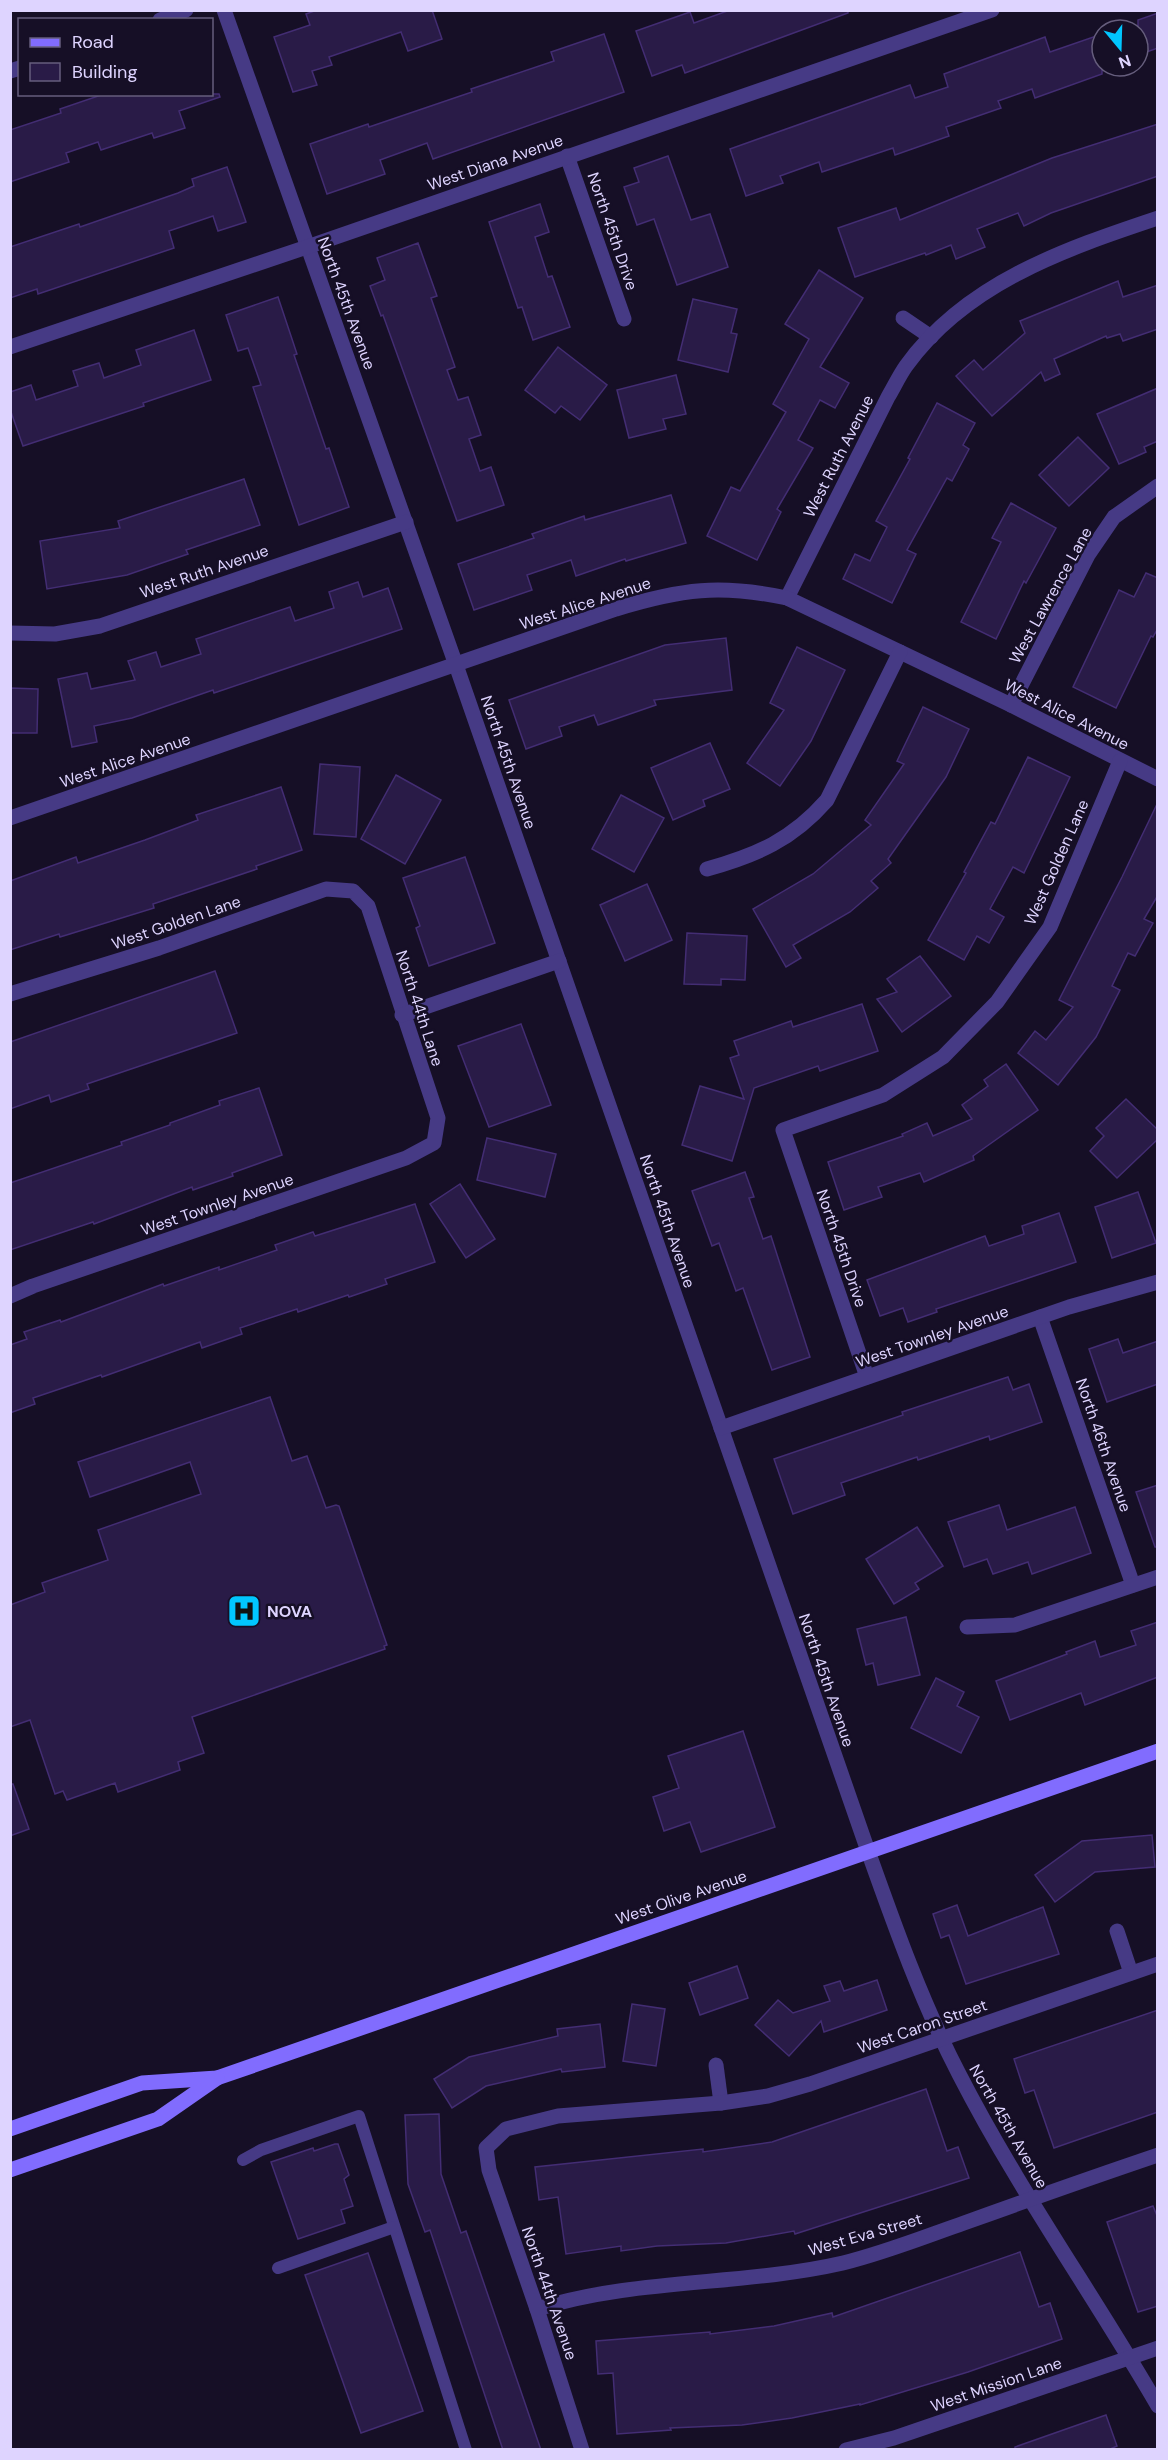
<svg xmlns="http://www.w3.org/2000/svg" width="1168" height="2460" font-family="'DM Sans',sans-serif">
<rect width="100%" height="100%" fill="#160f26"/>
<g fill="#291b47" stroke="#432d73" stroke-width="1.5">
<path d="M317 10H432L442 39 408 51 401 32 329 57 332 65 312 71 317 85 293 92 274 37 310 25 306 14Z"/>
<path d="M730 10H848V13L685 73 682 65 652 76 636 31 690 12 694 23Z"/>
<path d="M1158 13V48L1138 55V20Z"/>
<path d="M604 34 624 92 433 159 427 143 380 160 385 174 327 194 310 144 368 124 369 127 472 92 471 89 554 61 551 52Z"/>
<path d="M1102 34V74L1035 98 1032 89 998 101 1001 108 946 127 949 136 895 155 893 148 822 172 819 162 780 176 783 183 746 196 730 149 910 85 915 98 948 87 944 74 1045 37 1050 52Z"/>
<path d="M104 94H219L220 97 179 111 185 128 154 138 152 133 101 150 98 142 66 153 69 162 10 182V130L61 113 60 109Z"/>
<path d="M1158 124V176L1051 213 1024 226 1018 213 977 229 985 247 956 259 951 245 926 255 925 253 855 277 838 228 896 208 900 220 1052 158Z"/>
<path d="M668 156 691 220 710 214 728 267 677 285 654 219 637 225 624 187 639 182 634 168Z"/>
<path d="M227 167 246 222 218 231 213 216 169 231 174 248 38 294 37 289 10 298V247L79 224 80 227 178 193 194 186 192 179Z"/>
<path d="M540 204 549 232 535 237 548 277 552 276 570 327 533 340 522 307 518 308 489 222Z"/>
<path d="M418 243 437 296 431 298 455 367 447 370 458 400 468 397 481 435 469 439 480 471 491 467 504 505 457 521 383 315 381 316 370 286 385 280 377 258Z"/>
<path d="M819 270 863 298 820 367 849 383 835 408 820 400 798 440 813 448 777 509 781 512 757 560 707 536 731 487 740 491 786 412 773 404 809 339 785 324Z"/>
<path d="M1118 281 1123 297 1158 285V329L1123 341 1120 334 1107 338 1106 336 1054 359 1060 374 1045 381 1041 372 992 416 956 376 974 360 983 370 1025 333 1020 321Z"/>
<path d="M278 297 297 354 294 355 326 449 329 448 349 507 299 525 253 387 261 385 248 348 238 351 226 315Z"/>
<path d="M693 299 737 309 731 333 737 334 728 372 678 360Z"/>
<path d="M194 330 211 380 143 403 144 406 23 446 10 409V392L31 385 36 400 78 386 73 371 99 363 104 378 141 365 136 350Z"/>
<path d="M558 347 607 385 580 420 561 406 555 413 525 390Z"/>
<path d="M676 375 686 414 663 419 666 429 629 438 617 390Z"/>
<path d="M1158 388V441L1144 447 1146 452 1119 464 1097 414Z"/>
<path d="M937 403 975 423 963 445 969 449 952 481 947 478 907 550 916 554 892 603 843 579 855 554 870 561 887 527 876 521 910 459 908 458Z"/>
<path d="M1078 437 1109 468 1069 506 1039 475Z"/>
<path d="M244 479 260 525 186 550 188 554 127 575 47 589 40 541 120 528 118 521Z"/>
<path d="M671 495 686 543 626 561 625 559 576 576 571 560 527 575 532 590 474 610 458 564 534 538 532 534 584 516 585 520Z"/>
<path d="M1011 503 1056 528 1026 583 1024 581 996 639 961 622 1001 542 992 538Z"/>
<path d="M1146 573 1158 578V628L1153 637 1151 636 1116 708 1073 687 1119 590 1134 597Z"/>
<path d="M358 582 363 597 388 588 402 629 214 693 213 690 132 718 94 726 97 742 72 747 58 679 87 673 91 689 135 680 128 661 156 652 161 667 201 654 196 639 290 607 295 621 334 608 329 592Z"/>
<path d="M726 638 732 690 654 700 656 705 598 725 594 715 559 727 562 736 526 749 509 700 665 645Z"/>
<path d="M797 647 845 670 811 741 780 786 747 763 784 710 770 703Z"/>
<path d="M10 688 38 689 37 733H10Z"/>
<path d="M923 707 969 729 946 777 888 859 891 863 871 881 878 888 850 912 793 945 801 958 786 967 753 909 813 874 871 825 865 820 904 764 897 761Z"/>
<path d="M710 743 730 789 703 800 705 806 673 820 651 768Z"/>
<path d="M1028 757 1070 777 1024 873 1013 867 990 909 1004 917 989 943 977 936 964 960 928 940 966 873 964 872 991 822 995 824Z"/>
<path d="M320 764 360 767 356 837 314 834Z"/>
<path d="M396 775 441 800 405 864 361 839Z"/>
<path d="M281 787 302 850 256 866 257 869 153 904 154 908 60 937 59 934 10 950V881L76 857 78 863 145 840 198 820 196 815Z"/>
<path d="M621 795 664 818 634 872 592 849Z"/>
<path d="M1158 802V895L1144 919 1153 923 1135 956 1128 953 1112 986 1120 990 1096 1037 1058 1085 1018 1053 1035 1031 1046 1040 1073 1007 1059 1000 1122 877Z"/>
<path d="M465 857 495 943 429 966 416 928 420 926 403 878Z"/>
<path d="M647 884 672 940 625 961 600 905Z"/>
<path d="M687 933 747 936 745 980 721 979V985L684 984Z"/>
<path d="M920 956 951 996 902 1032 877 999 897 992 887 979Z"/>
<path d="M215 971 237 1033 87 1084 89 1089 51 1102 49 1095 10 1109V1042Z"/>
<path d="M862 1004 878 1051 820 1071 818 1066 754 1088 732 1161 682 1145 700 1086 744 1099 730 1058 739 1055 734 1041 791 1021 793 1027Z"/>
<path d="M521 1024 551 1105 489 1127 458 1046Z"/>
<path d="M1006 1064 1038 1110 973 1156 974 1160 924 1182 920 1173 878 1187 882 1197 844 1210 828 1162 903 1136 902 1134 927 1123 933 1136 972 1119 962 1105 988 1086 984 1080Z"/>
<path d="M259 1088 282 1155 232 1173 233 1176 193 1190 192 1187 94 1224 93 1222 10 1250V1183L122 1145 121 1142 170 1125V1123L220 1105 219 1101Z"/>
<path d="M1126 1099 1158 1130V1139L1117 1178 1090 1151 1104 1136 1096 1128Z"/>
<path d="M487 1138 556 1154 545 1197 477 1180Z"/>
<path d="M745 1172 754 1197 749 1198 763 1239 771 1236 810 1357 772 1370 743 1288 736 1291 719 1243 712 1246 692 1191Z"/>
<path d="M460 1184 495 1239 466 1258 430 1204Z"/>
<path d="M1138 1192 1156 1243 1112 1258 1095 1207Z"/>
<path d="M415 1204 435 1262 385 1279 387 1284 349 1297 348 1295 298 1312 297 1309 240 1328 242 1334 202 1348 200 1342 102 1377 101 1375 33 1398 35 1404 10 1413V1345L27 1339 24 1332 60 1320 61 1322 163 1284 164 1286 219 1267V1270L277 1250 275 1245 313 1232 315 1236Z"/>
<path d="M1059 1213 1076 1262 936 1309 937 1312 908 1322 903 1308 880 1316 867 1280 985 1236 989 1246 1024 1234 1022 1226Z"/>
<path d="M1118 1339 1123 1353 1158 1341V1384L1107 1402 1089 1349Z"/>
<path d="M1008 1377 1013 1390 1029 1384 1042 1422 990 1440 989 1436 918 1460 917 1457 841 1483 845 1495 793 1514 774 1459 903 1415 902 1412Z"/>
<path d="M270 1397 292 1461 307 1456 326 1508 336 1505 339 1506 387 1645 384 1646 385 1649 192 1717 204 1753 178 1762 180 1770 118 1792 115 1783 67 1800 63 1791 55 1794 30 1720 10 1727V1605L45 1592 42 1583 108 1560 98 1530 201 1494 190 1462 90 1497 78 1462Z"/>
<path d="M1158 1485V1547H1155L1136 1492Z"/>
<path d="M999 1505 1007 1530 1075 1507 1091 1553 1032 1574 1028 1562 993 1574 987 1559 964 1567 948 1522Z"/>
<path d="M917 1527 943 1566 915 1583 919 1589 894 1604 866 1559Z"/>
<path d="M906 1617 920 1675 878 1685 873 1663 866 1665 857 1629Z"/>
<path d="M1158 1622V1677L1085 1705 1081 1693 1010 1720 996 1681 1067 1654 1066 1652 1095 1641 1100 1657 1136 1645 1131 1631Z"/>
<path d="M936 1678 964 1692 957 1706 979 1717 961 1753 911 1728Z"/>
<path d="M743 1731 775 1827 701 1852 690 1822 664 1831 653 1797 679 1788 668 1756Z"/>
<path d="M10 1784H13L29 1829 10 1836Z"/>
<path d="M1152 1835 1155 1867 1095 1872 1055 1902 1035 1875 1082 1841Z"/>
<path d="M957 1905 968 1936 1043 1907 1059 1954 966 1984 949 1935 941 1938 933 1914Z"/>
<path d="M737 1966 748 1998 700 2015 689 1983Z"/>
<path d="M877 1980 887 2010 824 2032 821 2021 789 2056 755 2025 778 2000 793 2013 830 2001 824 1986 840 1981 844 1991Z"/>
<path d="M632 2004 665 2009 656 2066 623 2061Z"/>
<path d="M1158 2010V2112L1054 2148 1034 2090 1025 2093 1014 2059Z"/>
<path d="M600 2024 605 2067 562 2072 561 2069 486 2086 452 2108 434 2079 469 2057 558 2036 557 2029Z"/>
<path d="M926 2089 947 2151 958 2147 969 2178 795 2234 794 2231 726 2243 657 2246 621 2251V2246L566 2254 558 2197 539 2200 535 2167 703 2149V2152L772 2142Z"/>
<path d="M439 2114 441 2174 461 2233 466 2231 541 2450H503L430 2230 425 2232 408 2184 405 2115Z"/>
<path d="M335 2144H338L349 2175 344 2179 353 2206 341 2210 345 2223 298 2239 271 2162 313 2148 314 2151Z"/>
<path d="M1153 2206 1158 2218V2306L1138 2312 1107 2222Z"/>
<path d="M1020 2252 1039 2307 1050 2303 1062 2339 968 2372 860 2405V2404L792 2418 742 2425 670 2428 671 2430 617 2434 613 2373 598 2374 596 2341 710 2332V2334L774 2326 832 2313 833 2317Z"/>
<path d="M368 2253 423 2411 361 2433 305 2275Z"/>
<path d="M1106 2415 1117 2446 1108 2450H1015V2447Z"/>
</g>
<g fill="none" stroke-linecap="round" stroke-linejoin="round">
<g stroke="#463a85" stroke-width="12">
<path d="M243 2160 261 2150 359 2116 466 2450"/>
<path d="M278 2268 394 2227"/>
</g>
<g stroke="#463a85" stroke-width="15">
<path d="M224 10 456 665 868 1851C895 1927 922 2003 959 2074 1018 2189 1093 2294 1158 2406"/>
<path d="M160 20 186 10"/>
<path d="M10 71 20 68"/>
<path d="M567 156 624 319"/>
<path d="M903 318 931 337"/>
<path d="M10 347 307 247 992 10"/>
<path d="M787 598 888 397C894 387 899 376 906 366 966 283 1065 249 1158 218"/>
<path d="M10 633 55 634 100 626 406 522"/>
<path d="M1011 705 1088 555 1114 517 1158 486"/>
<path d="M10 818 616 609C681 589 720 584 787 598L1011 705 1158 779"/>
<path d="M707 869C757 855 792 840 827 800L900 652"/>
<path d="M10 994 159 948 326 889 353 891 368 906 438 1118 434 1143 406 1158 33 1286 10 1296"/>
<path d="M402 1015 559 961"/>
<path d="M1040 1317 1133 1585"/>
<path d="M867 1377 783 1130 883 1095 943 1057 997 1002 1050 927 1120 761"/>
<path d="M721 1428 1069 1307 1158 1282"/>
<path d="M967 1627 1015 1625 1158 1577"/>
<path d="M1117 1931 1131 1973"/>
<path d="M716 2065 721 2103"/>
<path d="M537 2309C636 2278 742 2286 843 2263 884 2253 924 2237 964 2223 1028 2200 1093 2177 1158 2155"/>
<path d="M582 2450 537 2309 489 2170 486 2148 506 2129 558 2116 721 2103 768 2096 810 2084 1158 1964"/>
<path d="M846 2450 894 2438 1158 2348"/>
</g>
<g stroke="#816cfe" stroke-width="15">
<path d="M10 2129 142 2083 217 2078 1158 1751"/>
<path d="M10 2170 158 2119 217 2078"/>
</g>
</g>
<defs>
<g id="hospital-square" transform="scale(1.725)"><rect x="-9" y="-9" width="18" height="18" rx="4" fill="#01c6fe" stroke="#160f26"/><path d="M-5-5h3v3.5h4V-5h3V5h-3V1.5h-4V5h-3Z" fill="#111"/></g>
</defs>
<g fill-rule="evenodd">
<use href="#hospital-square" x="244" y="1611"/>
</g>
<g text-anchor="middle" stroke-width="5" stroke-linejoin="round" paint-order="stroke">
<g font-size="16" fill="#ded4ff" stroke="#160f26">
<text transform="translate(495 162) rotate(-19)" y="6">West Diana Avenue</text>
<text transform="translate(613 231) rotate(71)" y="6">North 45th Drive</text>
<text transform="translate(347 303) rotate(70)" y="6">North 45th Avenue</text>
<text transform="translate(838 456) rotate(-63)" y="6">West Ruth Avenue</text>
<text transform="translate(204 571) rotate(-19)" y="6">West Ruth Avenue</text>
<text transform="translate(1050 595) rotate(-61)" y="6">West Lawrence Lane</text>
<text transform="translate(585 603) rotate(-18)" y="6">West Alice Avenue</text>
<text transform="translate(1067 714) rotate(27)" y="6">West Alice Avenue</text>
<text transform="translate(125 760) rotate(-19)" y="6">West Alice Avenue</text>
<text transform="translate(509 762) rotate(71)" y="6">North 45th Avenue</text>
<text transform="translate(1056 862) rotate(-66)" y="6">West Golden Lane</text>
<text transform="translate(176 922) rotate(-19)" y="6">West Golden Lane</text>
<text transform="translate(420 1008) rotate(72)" y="6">North 44th Lane</text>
<text transform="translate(217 1204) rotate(-19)" y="6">West Townley Avenue</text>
<text transform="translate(668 1221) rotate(71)" y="6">North 45th Avenue</text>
<text transform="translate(842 1248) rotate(71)" y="6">North 45th Drive</text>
<text transform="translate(932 1336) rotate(-19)" y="6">West Townley Avenue</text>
<text transform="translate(1104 1445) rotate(71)" y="6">North 46th Avenue</text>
<text transform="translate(827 1680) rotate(71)" y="6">North 45th Avenue</text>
<text transform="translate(681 1897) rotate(-19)" y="6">West Olive Avenue</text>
<text transform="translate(922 2026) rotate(-19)" y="6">West Caron Street</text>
<text transform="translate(1009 2126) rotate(60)" y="6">North 45th Avenue</text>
<text transform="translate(865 2234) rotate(-16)" y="6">West Eva Street</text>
<text transform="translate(550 2293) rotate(71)" y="6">North 44th Avenue</text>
<text transform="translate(996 2384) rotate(-19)" y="6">West Mission Lane</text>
</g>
<g font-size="16" font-weight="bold" fill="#ded4ff" stroke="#160f26" text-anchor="start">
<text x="267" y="1617">NOVA</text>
</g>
</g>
<rect width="1168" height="2460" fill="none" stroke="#ded4ff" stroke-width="24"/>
<rect x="18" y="18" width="195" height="78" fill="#160f26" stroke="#665e7d" stroke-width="1.5"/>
<rect x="30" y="38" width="30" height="9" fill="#816cfe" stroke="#665e7d" stroke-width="1.5"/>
<text x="72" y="48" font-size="18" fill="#ded4ff">Road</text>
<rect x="30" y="63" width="30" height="18" fill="#291b47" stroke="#665e7d" stroke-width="1.5"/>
<text x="72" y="78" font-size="18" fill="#ded4ff">Building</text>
<g transform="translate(1120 48) rotate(161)"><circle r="28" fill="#160f26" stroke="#665e7d" stroke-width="1.5"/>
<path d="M0-4.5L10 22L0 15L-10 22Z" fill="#01c6fe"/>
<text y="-9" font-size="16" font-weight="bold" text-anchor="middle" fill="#ded4ff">N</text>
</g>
</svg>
